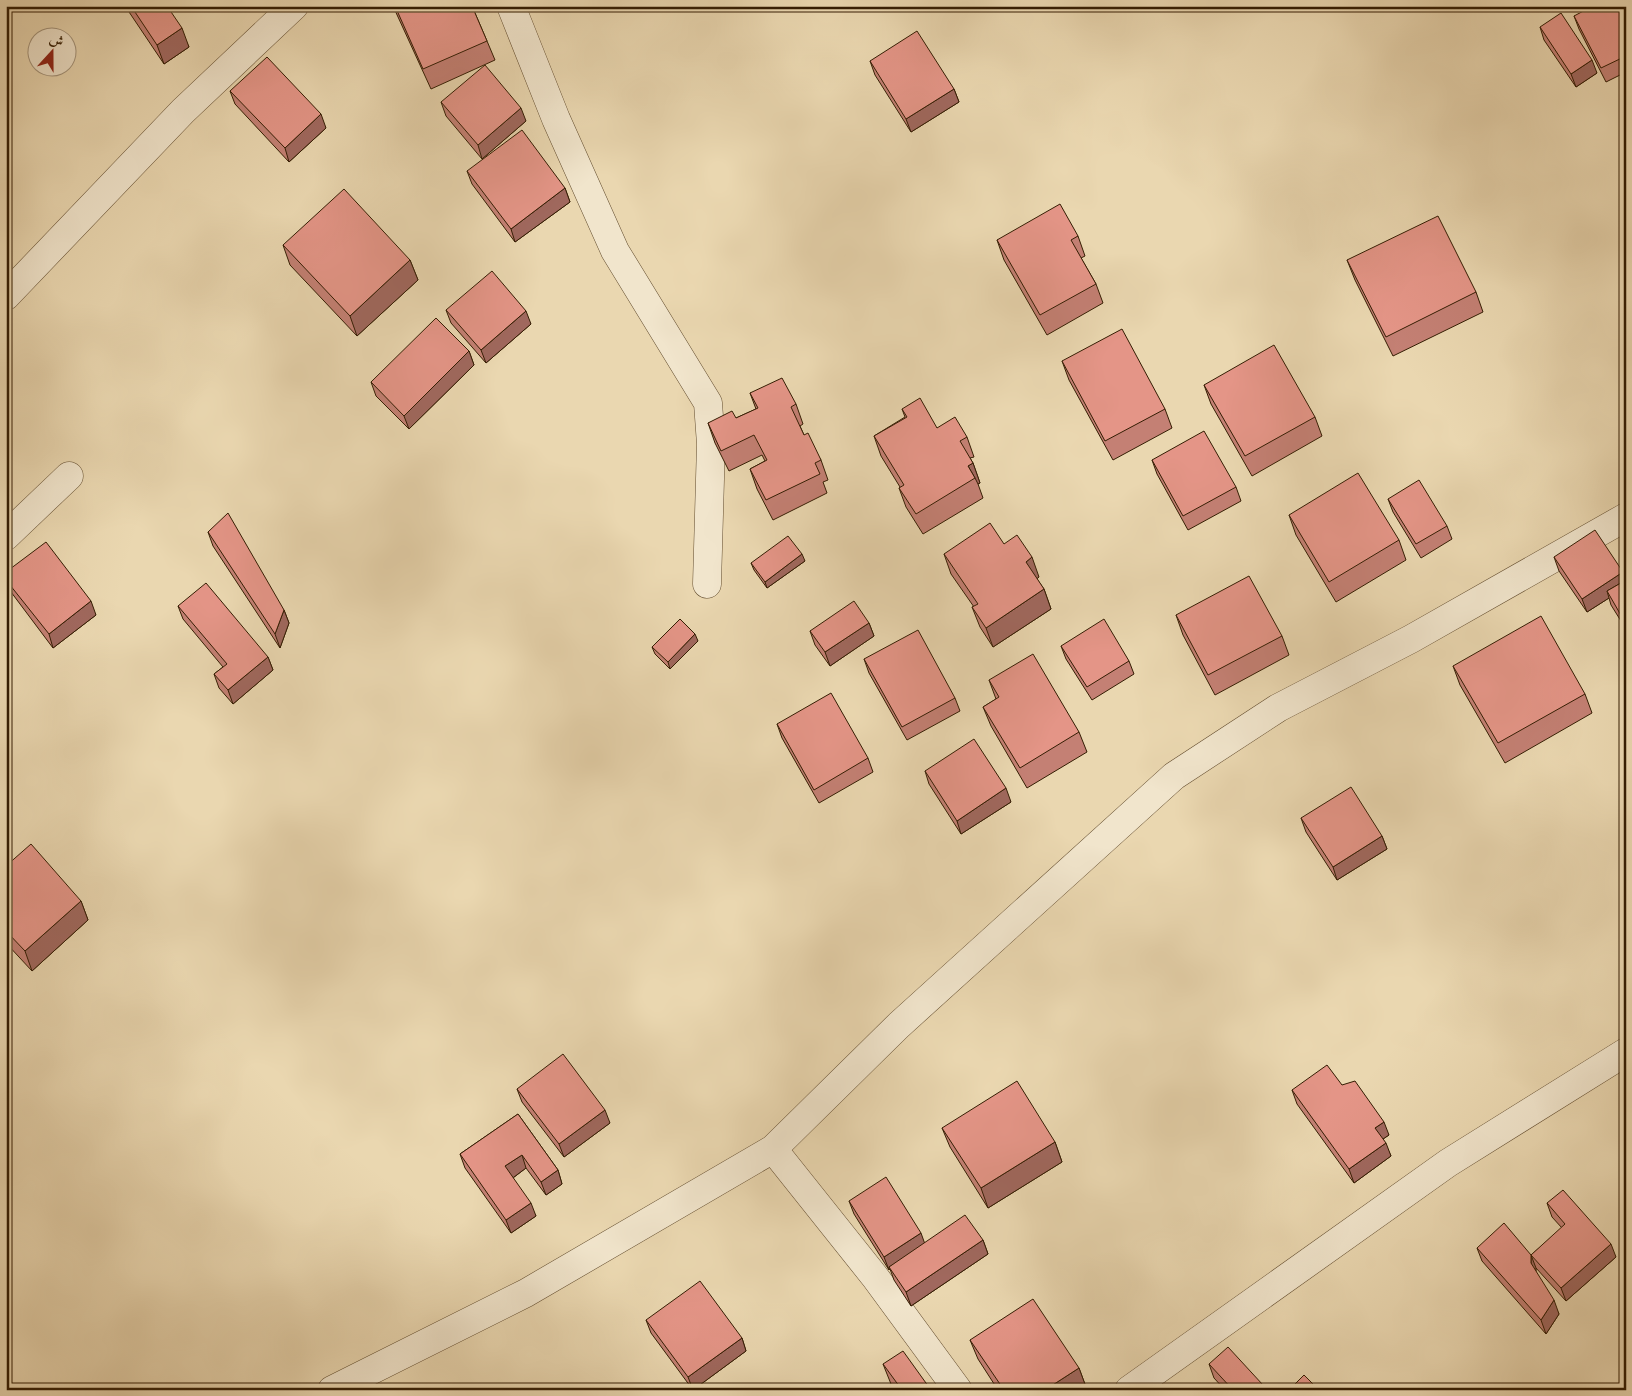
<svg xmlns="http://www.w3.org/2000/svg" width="1632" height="1396" font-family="'EB Garamond',Amiri,serif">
<rect width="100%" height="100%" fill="#ead7b0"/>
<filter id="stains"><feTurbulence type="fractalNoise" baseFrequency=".004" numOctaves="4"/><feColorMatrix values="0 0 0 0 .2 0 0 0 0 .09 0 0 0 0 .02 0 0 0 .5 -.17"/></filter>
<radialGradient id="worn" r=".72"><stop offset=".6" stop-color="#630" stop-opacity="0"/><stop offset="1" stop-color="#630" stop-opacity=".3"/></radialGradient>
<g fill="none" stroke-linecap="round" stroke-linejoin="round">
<g stroke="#624c2e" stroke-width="29">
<g id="minor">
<path d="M511 6 556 119 615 251 708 403 711 444 707 584"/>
<path d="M6 296 183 111 294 6"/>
<path d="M6 536 69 476"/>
<path d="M773 1149 875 1277 958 1390"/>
<path d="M332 1390 526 1293 773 1149 899 1025 1174 776 1278 708 1411 639 1626 517"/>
<path d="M1129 1390 1448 1163 1626 1052"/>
</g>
</g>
<use href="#minor" stroke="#f1e5cc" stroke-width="28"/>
</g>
<g fill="#c48074" stroke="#341d03">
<path d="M125 6H167L189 47 164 64Z"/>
<path d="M393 6H472L487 41 495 60 431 89Z"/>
<path d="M1574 16 1626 20V72L1606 82 1579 29Z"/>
<path d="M1540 27 1597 73 1576 87 1544 40Z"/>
<path d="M870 61 954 89 959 102 911 132 875 75Z"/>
<path d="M230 91 326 128 289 162 235 104Z"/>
<path d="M441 102 526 121 482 159 446 116Z"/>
<path d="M467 171 565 188 570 202 515 242 472 184Z"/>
<path d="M1078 236 1085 256 1081 258 1096 284 1103 303 1047 335 1004 260 997 240Z"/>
<path d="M283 245 410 260 418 280 357 336 290 265Z"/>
<path d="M1347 260 1476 292 1483 312 1393 356 1355 280Z"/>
<path d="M446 310 531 324 486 363 451 323Z"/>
<path d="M469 351 474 365 409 429 376 396 371 382Z"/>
<path d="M1062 361 1165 409 1172 428 1113 460 1069 380Z"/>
<path d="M1204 385 1315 417 1322 436 1252 476 1211 404Z"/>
<path d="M750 393 796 404 803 424 800 426 804 435 821 460 828 480 823 482 827 493 773 520 757 489 750 469 765 461 762 455 729 471 715 443 708 423 736 418 756 409Z"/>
<path d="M902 409 937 428 967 437 974 457 970 458 973 463 980 483 978 484 983 498 923 534 906 507 899 488 900 487 881 456 874 436 905 417Z"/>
<path d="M1152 460 1236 487 1241 501 1188 530 1157 474Z"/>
<path d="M1388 499 1447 526 1452 539 1421 558 1393 512Z"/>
<path d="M1289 515 1399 540 1406 560 1336 602 1296 535Z"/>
<path d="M208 532 284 610 289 623 280 648 213 546Z"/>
<path d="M944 554 1039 577 1037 579 1044 589 1051 609 993 647 980 627 972 607H974L951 574Z"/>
<path d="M1554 557 1623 572 1626 580V629L1611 605 1609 598 1587 612 1559 571Z"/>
<path d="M805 561 767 588 754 570 751 563Z"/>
<path d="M6 572 96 615 53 648 8 588 6 585Z"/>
<path d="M178 606 268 657 273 670 233 704 219 688 214 674 223 667 183 619Z"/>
<path d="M1176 615 1282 636 1289 655 1215 695 1183 635Z"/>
<path d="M869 623 874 636 830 666 815 645 810 631Z"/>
<path d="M698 641 670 669 655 654 652 647Z"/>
<path d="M1061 646 1129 661 1134 674 1092 700 1066 659Z"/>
<path d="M864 659 955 698 960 711 907 740 869 673Z"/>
<path d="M1453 666 1585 694 1592 713 1505 763 1460 685Z"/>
<path d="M989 680 1079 732 1087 752 1027 788 991 726 983 707 996 699Z"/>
<path d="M777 724 868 758 873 772 819 803 782 738Z"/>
<path d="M925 771 1011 802 961 834 929 784Z"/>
<path d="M1301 818 1382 836 1387 849 1337 880 1306 832Z"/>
<path d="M6 866 81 901 88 920 32 971 6 943Z"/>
<path d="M1342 1085 1389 1135 1383 1139 1391 1156 1354 1183 1297 1104 1292 1090Z"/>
<path d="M517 1089 610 1123 564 1157 522 1102Z"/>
<path d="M518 1114 558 1170 562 1184 546 1195 526 1168 513 1178 536 1216 511 1233 465 1168 460 1154Z"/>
<path d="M942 1128 1055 1142 1062 1162 988 1208 950 1147Z"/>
<path d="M849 1201 925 1243 983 1240 988 1254 911 1306 894 1280 890 1269 889 1270 854 1214Z"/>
<path d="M1547 1203 1616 1257 1566 1301 1536 1268V1272L1559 1314 1546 1334 1482 1261 1477 1248 1531 1255 1562 1228 1552 1217Z"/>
<path d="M646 1320 742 1338 746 1351 693 1390 651 1333Z"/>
<path d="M970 1340 1079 1368 1086 1387 1082 1390H998L978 1359Z"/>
<path d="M883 1364 931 1390H895L891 1384Z"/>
<path d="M1209 1364 1263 1385 1265 1390H1225L1214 1378Z"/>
</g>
<g fill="#a0685e" stroke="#341d03">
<path d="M182 28 189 47 164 64 157 45Z"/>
<path d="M1592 60 1597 73 1576 87 1571 74Z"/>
<path d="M954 89 959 102 911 132 906 119Z"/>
<path d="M521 108 526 121 482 159 478 145Z"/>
<path d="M321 114 326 128 289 162 285 148Z"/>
<path d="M565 188 570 202 515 242 511 229Z"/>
<path d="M410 260 418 280 357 336 350 316Z"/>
<path d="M526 311 531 324 486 363 481 350Z"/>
<path d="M469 351 474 365 409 429 404 416Z"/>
<path d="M973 463 980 483 978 484 975 478 968 466Z"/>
<path d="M802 554 805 561 767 588 765 582Z"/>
<path d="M1032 557 1039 577 1033 582 1026 562Z"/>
<path d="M1623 572 1626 580 1607 591 1609 598 1587 612 1582 599Z"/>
<path d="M1044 589 1051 609 993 647 986 628Z"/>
<path d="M91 601 96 615 53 648 49 634Z"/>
<path d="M284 610 289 623 280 648 275 634Z"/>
<path d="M869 623 874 636 830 666 825 652Z"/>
<path d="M695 634 698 641 670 669 668 662Z"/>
<path d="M268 657 273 670 233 704 228 690Z"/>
<path d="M1006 788 1011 802 961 834 957 821Z"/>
<path d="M1382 836 1387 849 1337 880 1333 867Z"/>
<path d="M81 901 88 920 32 971 25 951Z"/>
<path d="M605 1110 610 1123 564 1157 559 1144Z"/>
<path d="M1384 1122 1389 1135 1380 1141 1375 1128Z"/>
<path d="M1055 1142 1062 1162 988 1208 981 1188Z"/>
<path d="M1386 1143 1391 1156 1354 1183 1349 1169Z"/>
<path d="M522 1155 526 1168 510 1180 505 1166Z"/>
<path d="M558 1170 562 1184 546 1195 541 1182Z"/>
<path d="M531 1203 536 1216 511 1233 506 1220Z"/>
<path d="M921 1233 926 1247 889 1267 890 1269 889 1270 884 1257Z"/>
<path d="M983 1240 988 1254 911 1306 906 1292Z"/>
<path d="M1611 1244 1616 1257 1566 1301 1561 1288Z"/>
<path d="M1531 1255 1536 1268 1535 1277 1531 1263Z"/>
<path d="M1554 1300 1559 1314 1546 1334 1541 1320Z"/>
<path d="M742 1338 746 1351 693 1390 688 1377Z"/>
<path d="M1079 1368 1086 1387 1082 1390H1045Z"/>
<path d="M1263 1385 1265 1390H1258Z"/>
</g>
<g fill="#e49587" stroke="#341d03">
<path d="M131 6H167L182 28 157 45Z"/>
<path d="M395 6H472L487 41 423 69Z"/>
<path d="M1593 6H1619L1626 20V56L1601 68 1574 16Z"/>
<path d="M1561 13 1592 60 1571 74 1540 27Z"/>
<path d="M917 31 954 89 906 119 870 61Z"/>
<path d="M267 57 321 114 285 148 230 91Z"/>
<path d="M485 65 521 108 478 145 441 102Z"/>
<path d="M522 130 565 188 511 229 467 171Z"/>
<path d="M344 189 410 260 350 316 283 245Z"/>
<path d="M1060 204 1078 236 1071 240 1096 284 1040 315 997 240Z"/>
<path d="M1438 216 1476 292 1386 337 1347 260Z"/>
<path d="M492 271 526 311 481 350 446 310Z"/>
<path d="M436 318 469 351 404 416 371 382Z"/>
<path d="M1122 329 1165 409 1105 441 1062 361Z"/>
<path d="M1274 345 1315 417 1245 456 1204 385Z"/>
<path d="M782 378 796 404 791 407 804 435 808 433 821 460 815 463 820 474 766 500 750 469 767 460 754 435 721 451 708 423 732 411 736 418 758 408 750 393Z"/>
<path d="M920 398 937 428 955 417 967 437 960 441 973 463 968 466 975 478 916 514 899 488 904 485 874 436 907 417 902 409Z"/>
<path d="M1204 431 1236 487 1183 516 1152 460Z"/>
<path d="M1358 473 1399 540 1329 582 1289 515Z"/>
<path d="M1419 480 1447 526 1416 544 1388 499Z"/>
<path d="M228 513 284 610 275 634 208 532Z"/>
<path d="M990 523 1004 544 1017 535 1032 557 1026 562 1044 589 986 628 972 607 978 604 944 554Z"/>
<path d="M1595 530 1623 572 1582 599 1554 557Z"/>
<path d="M788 536 802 554 765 582 751 563Z"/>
<path d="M46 542 91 601 49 634 6 580V572Z"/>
<path d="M1249 576 1282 636 1208 675 1176 615Z"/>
<path d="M1626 580V624L1607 591Z"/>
<path d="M206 583 268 657 228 690 214 674 227 664 178 606Z"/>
<path d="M854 601 869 623 825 652 810 631Z"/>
<path d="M1541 616 1585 694 1498 743 1453 666Z"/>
<path d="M680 619 695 634 668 662 652 647Z"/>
<path d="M1104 619 1129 661 1087 687 1061 646Z"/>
<path d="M918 630 955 698 902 727 864 659Z"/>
<path d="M1033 654 1079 732 1020 768 983 707 999 697 989 680Z"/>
<path d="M831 693 868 758 814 790 777 724Z"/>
<path d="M974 739 1006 788 957 821 925 771Z"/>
<path d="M1351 787 1382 836 1333 867 1301 818Z"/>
<path d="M31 844 81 901 25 951 6 931V866Z"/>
<path d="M563 1054 605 1110 559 1144 517 1089Z"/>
<path d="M1327 1065 1342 1085 1355 1081 1384 1122 1375 1128 1386 1143 1349 1169 1292 1090Z"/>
<path d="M1017 1081 1055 1142 981 1188 942 1128Z"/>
<path d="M518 1114 558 1170 541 1182 522 1155 505 1166 531 1203 506 1220 460 1154Z"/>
<path d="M886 1177 921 1233 884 1257 849 1201Z"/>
<path d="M1563 1190 1611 1244 1561 1288 1531 1255 1565 1224 1547 1203Z"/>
<path d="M965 1215 983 1240 906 1292 889 1267Z"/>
<path d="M1504 1223 1531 1255V1263L1554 1300 1541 1320 1477 1248Z"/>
<path d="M700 1281 742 1338 688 1377 646 1320Z"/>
<path d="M1033 1299 1079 1368 1045 1390H1004L970 1340Z"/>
<path d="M1228 1347 1263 1385 1258 1390H1233L1209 1364Z"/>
<path d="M903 1351 931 1390H902L883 1364Z"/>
<path d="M1304 1375 1319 1390H1289Z"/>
</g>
<rect width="1632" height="1396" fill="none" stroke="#ead7b0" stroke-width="25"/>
<rect x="8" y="8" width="1617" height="1381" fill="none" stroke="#341d03" stroke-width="2.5"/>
<rect x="12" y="12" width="1607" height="1371" fill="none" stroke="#341d03"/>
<g transform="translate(52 52) rotate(21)"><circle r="24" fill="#f1e5cc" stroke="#a5957c"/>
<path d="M0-4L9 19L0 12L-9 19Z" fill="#8f2418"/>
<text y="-8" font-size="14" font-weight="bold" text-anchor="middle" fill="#341d03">ش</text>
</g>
<rect width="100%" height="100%" filter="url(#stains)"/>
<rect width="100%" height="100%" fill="url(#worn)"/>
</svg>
